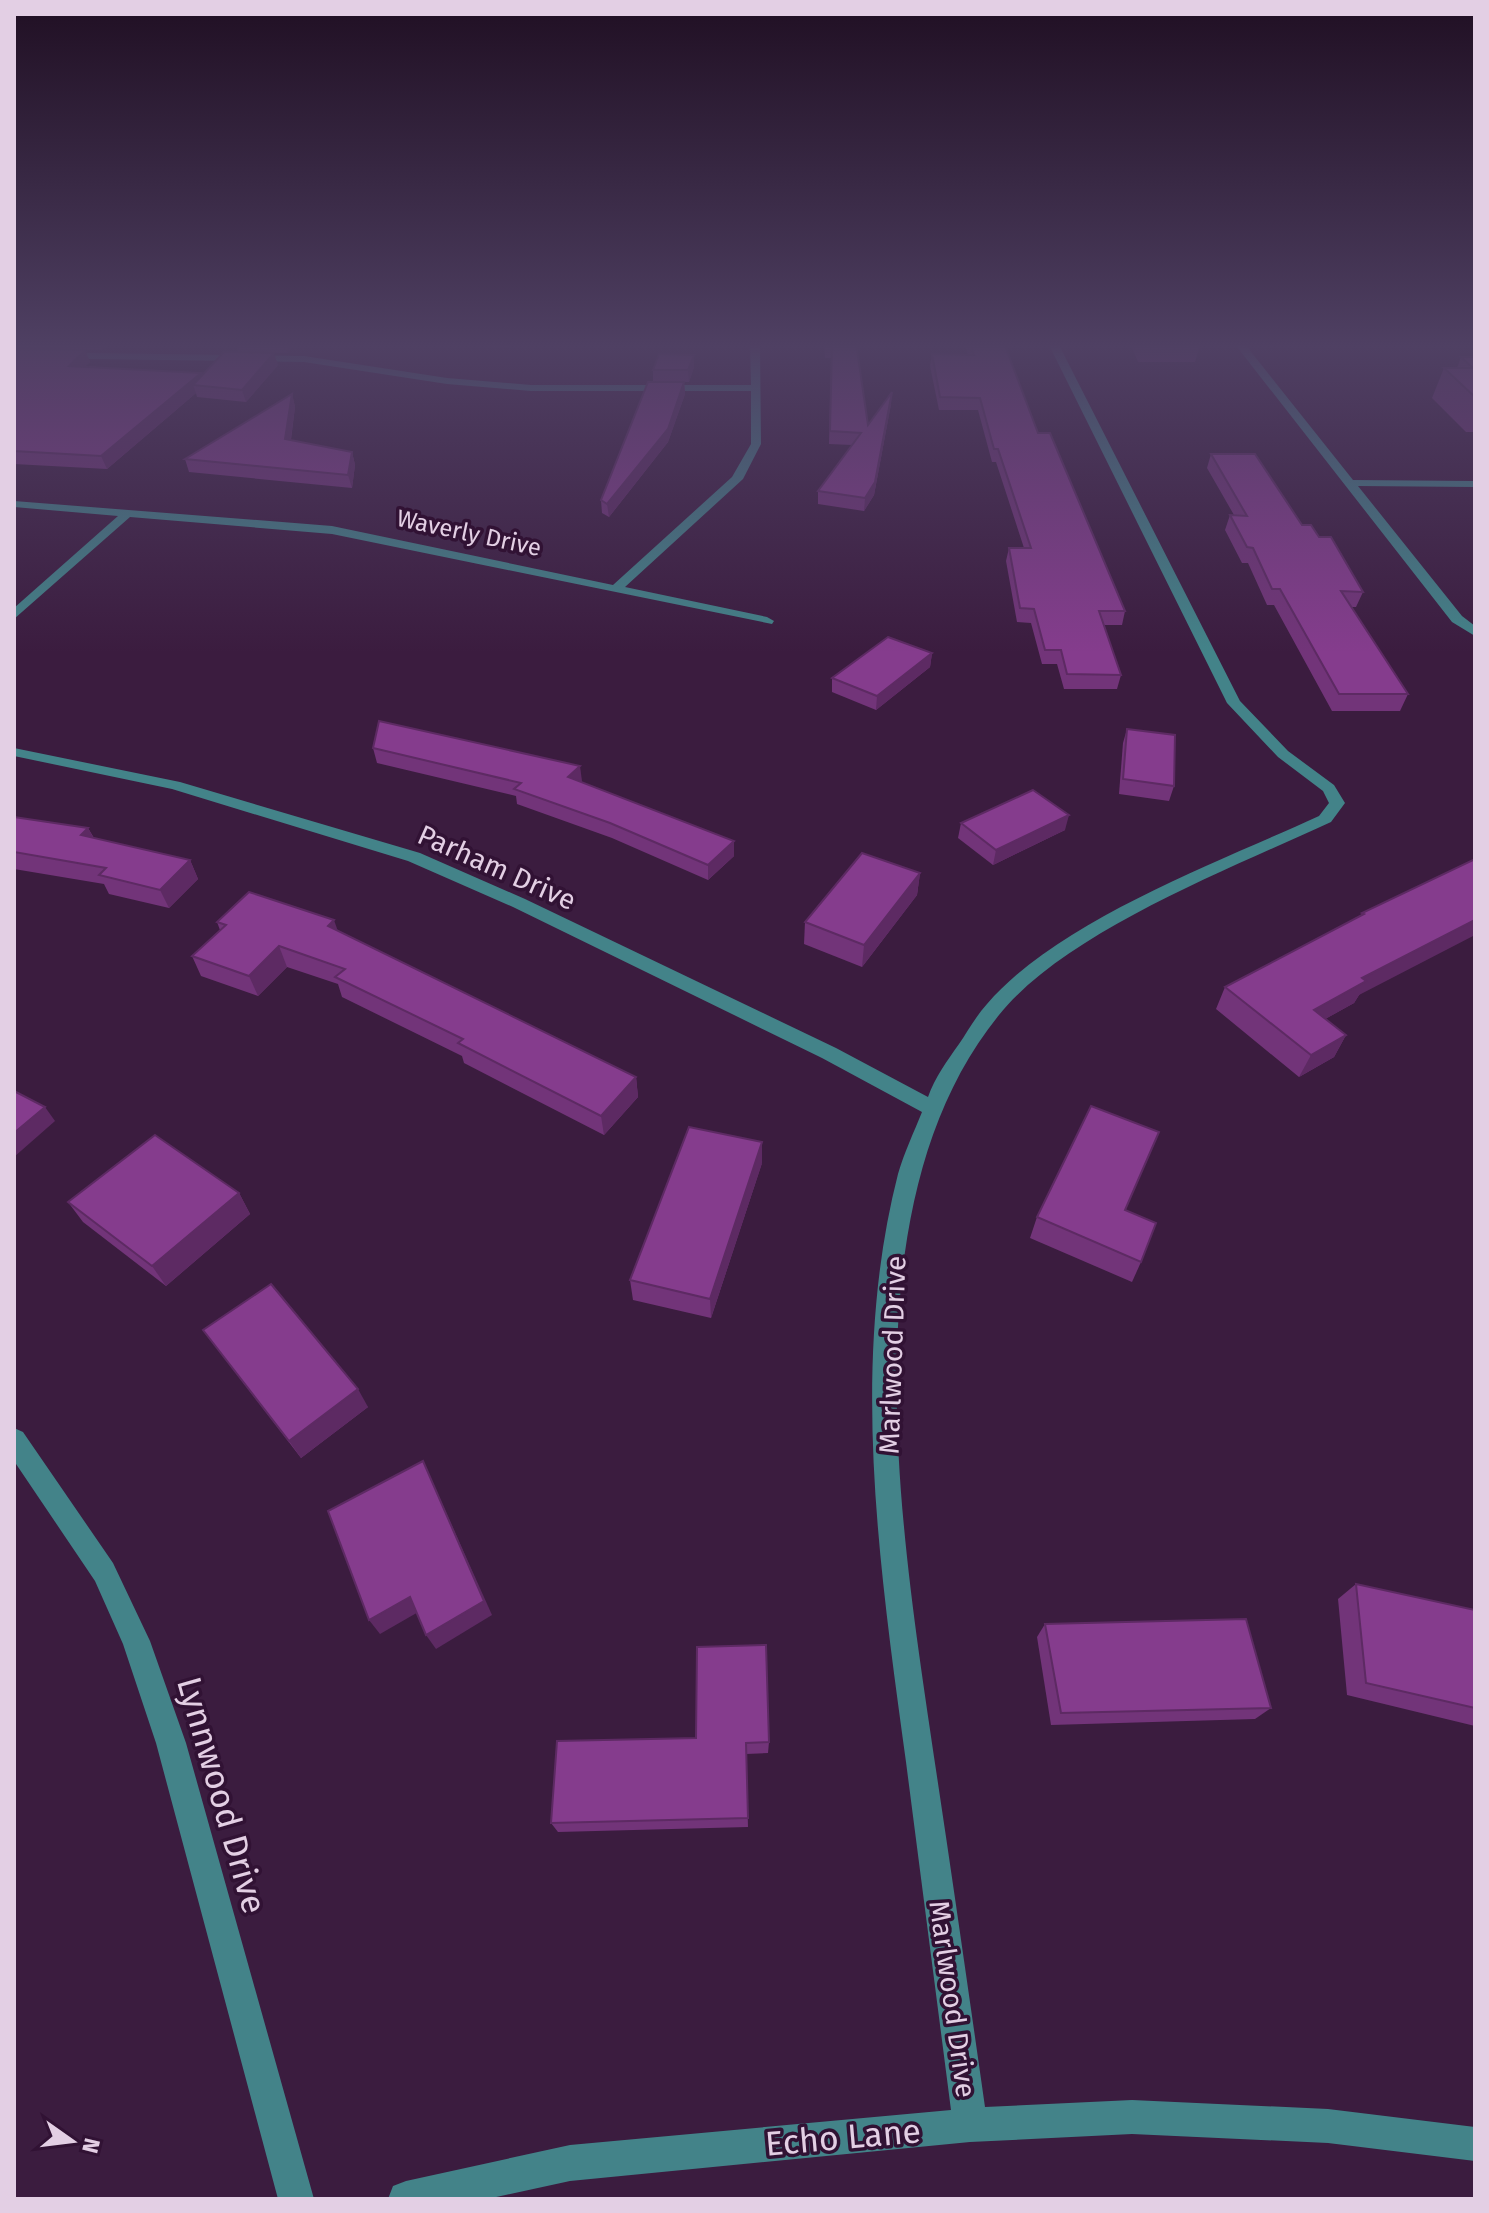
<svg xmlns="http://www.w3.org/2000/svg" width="1489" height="2213" font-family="'Fira Sans',sans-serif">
<rect width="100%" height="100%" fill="#3b1c3f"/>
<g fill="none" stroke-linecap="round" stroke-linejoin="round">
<g fill="#438389" fill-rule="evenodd">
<path d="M750 343H760L761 444 743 479 625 587 767 617 774 621 772 624 332 534 130 517 14 619V608L118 516 14 507V501L332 526 613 585 732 477 751 444V391H531L447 384 304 362 14 358V352L304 356 447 378 531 385H751Z"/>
<path d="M1048 343H1058L1240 701 1288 751 1334 785 1345 803 1331 822C1232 868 1067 931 999 1015 843 1207 903 1543 936 1770 953 1882 969 1995 985 2107L1132 2100 1328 2109 1475 2127V2161L1328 2143 1132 2134 970 2142 570 2181 487 2199H388L393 2186 406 2181 570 2145 951 2110C936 1994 921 1878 906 1762 880 1570 849 1365 898 1174 904 1153 914 1132 922 1112L822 1058 513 907 408 861 172 789 14 756V748L180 782 420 853 525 899 836 1048 928 1097C935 1077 947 1061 959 1044 968 1031 976 1016 987 1004 1059 920 1219 862 1319 816L1329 803 1323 791 1278 757 1227 703Z"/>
<path d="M1234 343H1244L1353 480 1475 481V487L1358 486 1462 616 1475 626V636L1452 622Z"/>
<path d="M14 1428 23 1432 113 1563 150 1641 186 1743 314 2199H278L156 1743 123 1644 95 1581 14 1461Z"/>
</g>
</g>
<g fill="#723479">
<path d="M14 343H110L102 350H67H85L90 362 85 366 202 376 278 365 246 402 197 397 196 393 107 469 14 464Z"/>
<path d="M236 343H296L288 353 238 352Z"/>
<path d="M464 343H514L511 347 464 345Z"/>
<path d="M824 343H856L868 425 891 404 874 495 864 511 818 504V491L852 445 829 444 831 358H825Z"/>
<path d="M964 343H1004L1038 433 1125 611 1122 625H1104L1121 675 1117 689H1064L1057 664H1042L1031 623 1017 622 1006 561 1009 548H1024L996 462H992L978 410H939L930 366 932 354 968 355Z"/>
<path d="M1130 343H1199L1200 345 1195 362H1138Z"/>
<path d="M694 355V367L689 382H684L685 394 668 442 609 517 602 513 601 500 653 382V370Z"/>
<path d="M1461 357H1475V432H1466L1432 398 1444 368H1457Z"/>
<path d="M292 394 295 407 291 440 352 452 355 465 352 488 189 472 185 459Z"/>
<path d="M1211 454 1319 537 1363 592 1356 607H1351L1408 694 1400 711H1332L1274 605H1267L1248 563H1242L1225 530 1230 515H1234L1207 468Z"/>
<path d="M932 653 930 667 876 710 832 692V678Z"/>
<path d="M1127 729 1174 786 1169 801 1119 794 1123 743Z"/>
<path d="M373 748 582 781 581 782 734 841V856L708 880 612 838 517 804 516 796 377 763Z"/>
<path d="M14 817 88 828 94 838 190 860 198 879 169 908 109 894 104 884 14 869Z"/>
<path d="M961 823 1065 830 993 865 958 838Z"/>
<path d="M1475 859 1359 995 1354 1003 1325 1019 1346 1035 1334 1057 1299 1077 1216 1009 1225 987 1360 917 1362 913Z"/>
<path d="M920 873 917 895 862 967 804 944 805 922Z"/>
<path d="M217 922 338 931 636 1077 638 1097 604 1135 464 1063 462 1056 342 997 338 984 287 967 258 996 201 976 192 956 220 930Z"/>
<path d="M762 1163 711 1318 633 1300 630 1280Z"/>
<path d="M239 1193 250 1214 166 1286 83 1222 68 1202Z"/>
<path d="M1125 1210 1141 1262 1132 1282 1030 1238 1037 1217Z"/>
<path d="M203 1330 368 1407 301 1458Z"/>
<path d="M1356 1584 1475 1610V1726L1347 1695 1338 1599Z"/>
<path d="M1045 1624 1271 1708 1255 1719 1051 1725 1037 1637Z"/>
<path d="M557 1741 769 1742 768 1753 746 1754 748 1827 558 1832 551 1823Z"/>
</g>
<g fill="#5d2a63">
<path d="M100 343H110L102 350Z"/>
<path d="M285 343H296L288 353Z"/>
<path d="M85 350 90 362 74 378 69 366Z"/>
<path d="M274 353 278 365 246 402 242 390Z"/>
<path d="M694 355V367L689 382 688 370Z"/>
<path d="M201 373 205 385H193L196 393 107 469 101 456Z"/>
<path d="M684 382 685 394 668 442 609 517 607 504Z"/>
<path d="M892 392 891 404 874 495 864 511 865 498Z"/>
<path d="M292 394 295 407 289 452 285 439Z"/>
<path d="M352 452 355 465 352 488 348 475Z"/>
<path d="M932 653 930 667 876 710 877 696Z"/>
<path d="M580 766 582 781 570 791 568 777Z"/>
<path d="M1069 815 1065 830 993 865 996 850Z"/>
<path d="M88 828 98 846 81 835Z"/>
<path d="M734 841V856L708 880V865Z"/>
<path d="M190 860 198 879 169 908 160 890Z"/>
<path d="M920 873 917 895 862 967 864 945Z"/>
<path d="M334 920 341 940 328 926Z"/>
<path d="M1475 920V935L1359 995 1354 1003 1302 1032 1314 1010 1362 978Z"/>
<path d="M279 946 287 967 258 996 249 976Z"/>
<path d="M1346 1035 1334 1057 1299 1077 1311 1055Z"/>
<path d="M636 1077 638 1097 604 1135 601 1116Z"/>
<path d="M45 1107 55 1121 14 1157V1133Z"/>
<path d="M762 1142V1163L711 1318 710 1299Z"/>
<path d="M239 1193 250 1214 166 1286 152 1266Z"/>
<path d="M358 1389 368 1407 301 1458 289 1441Z"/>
<path d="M423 1461 492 1615 436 1649 426 1635Z"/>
<path d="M410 1597 420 1611 380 1634 369 1620Z"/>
</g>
<g fill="#853c8d" stroke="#5d2a63" stroke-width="2">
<path d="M826 343H856L868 425 892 392 875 482 865 498 818 491 861 433 830 431 832 346H826Z"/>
<path d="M970 343H1004L1038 433H1050L1125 611H1099L1121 675 1067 674 1061 650H1045L1034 609 1020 608 1009 548H1031L998 449H994L980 398 940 397 932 354 974 355Z"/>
<path d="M1142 343H1199L1200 345 1142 344Z"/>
<path d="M14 348 85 350 69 366 201 373 101 456 14 451Z"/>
<path d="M224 352 274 353 242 390 193 385Z"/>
<path d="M659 354 694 355 688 370H653Z"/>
<path d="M1461 357H1475V397L1444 368H1473Z"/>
<path d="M648 382H684L668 429 607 504 601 500Z"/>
<path d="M292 394 285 439 352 452 348 475 185 459Z"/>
<path d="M1211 454H1255L1302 525H1311L1319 537H1331L1363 592 1341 591 1408 694H1339L1280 589H1272L1253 548 1247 547 1230 515 1247 516Z"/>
<path d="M888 637 932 653 877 696 832 678Z"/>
<path d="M379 721 580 766 568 777 734 841 708 865 610 823 514 789 521 783 373 748Z"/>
<path d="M1127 729 1175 735 1174 786 1123 779Z"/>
<path d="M1033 790 1069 815 996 850 961 823Z"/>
<path d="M14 817 88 828 81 835 190 860 160 890 99 875 106 868 14 852Z"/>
<path d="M862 853 920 873 864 945 805 922Z"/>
<path d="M1475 859V920L1362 978 1366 981 1314 1010 1346 1035 1311 1055 1225 987 1364 914 1362 913Z"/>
<path d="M249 892 334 920 328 926 636 1077 601 1116 458 1043 463 1039 335 977 345 969 279 946 249 976 192 956 226 925 217 922Z"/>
<path d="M14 1091 45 1107 14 1133Z"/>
<path d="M1091 1106 1159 1132 1125 1210 1156 1223 1141 1262 1037 1217Z"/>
<path d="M689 1127 762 1142 710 1299 630 1280Z"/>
<path d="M155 1135 239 1193 152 1266 68 1202Z"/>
<path d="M271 1284 358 1389 289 1441 203 1330Z"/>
<path d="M423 1461 484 1601 426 1635 410 1597 369 1620 328 1511Z"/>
<path d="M1356 1584 1475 1610V1708L1366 1683Z"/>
<path d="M1246 1619 1271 1708 1061 1713 1045 1624Z"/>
<path d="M766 1645 769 1742 746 1743 748 1818 551 1823 557 1741 696 1738 697 1647Z"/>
</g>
<linearGradient id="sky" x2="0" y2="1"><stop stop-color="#200f23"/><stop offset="0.53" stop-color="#4f4063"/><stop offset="1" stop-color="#4f4063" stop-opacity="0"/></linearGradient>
<rect width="1489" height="653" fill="url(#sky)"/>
<g text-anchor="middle" stroke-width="7" stroke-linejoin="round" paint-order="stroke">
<g font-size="24" fill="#e3cfe4" stroke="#311234">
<text transform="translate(469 533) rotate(12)" y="8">Waverly Drive</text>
</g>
<g font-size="28" fill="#e3cfe4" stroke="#311234">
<text transform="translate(497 867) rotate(24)" y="10">Parham Drive</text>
<text transform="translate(892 1355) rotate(-88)" y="10">Marlwood Drive</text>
<text transform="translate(953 1999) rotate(82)" y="10">Marlwood Drive</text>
</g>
<g font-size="34" fill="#e3cfe4" stroke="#311234">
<text transform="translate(222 1795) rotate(74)" y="12">Lynnwood Drive</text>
<text transform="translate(843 2137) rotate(-5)" y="12">Echo Lane</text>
</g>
</g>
<rect width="1489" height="2213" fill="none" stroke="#e3cfe4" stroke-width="32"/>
<g transform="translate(72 2141) rotate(104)" stroke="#311234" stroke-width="6" paint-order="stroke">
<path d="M0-6L14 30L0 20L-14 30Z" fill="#e3cfe4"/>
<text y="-12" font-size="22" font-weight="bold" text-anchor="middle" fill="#e3cfe4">N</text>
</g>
</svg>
